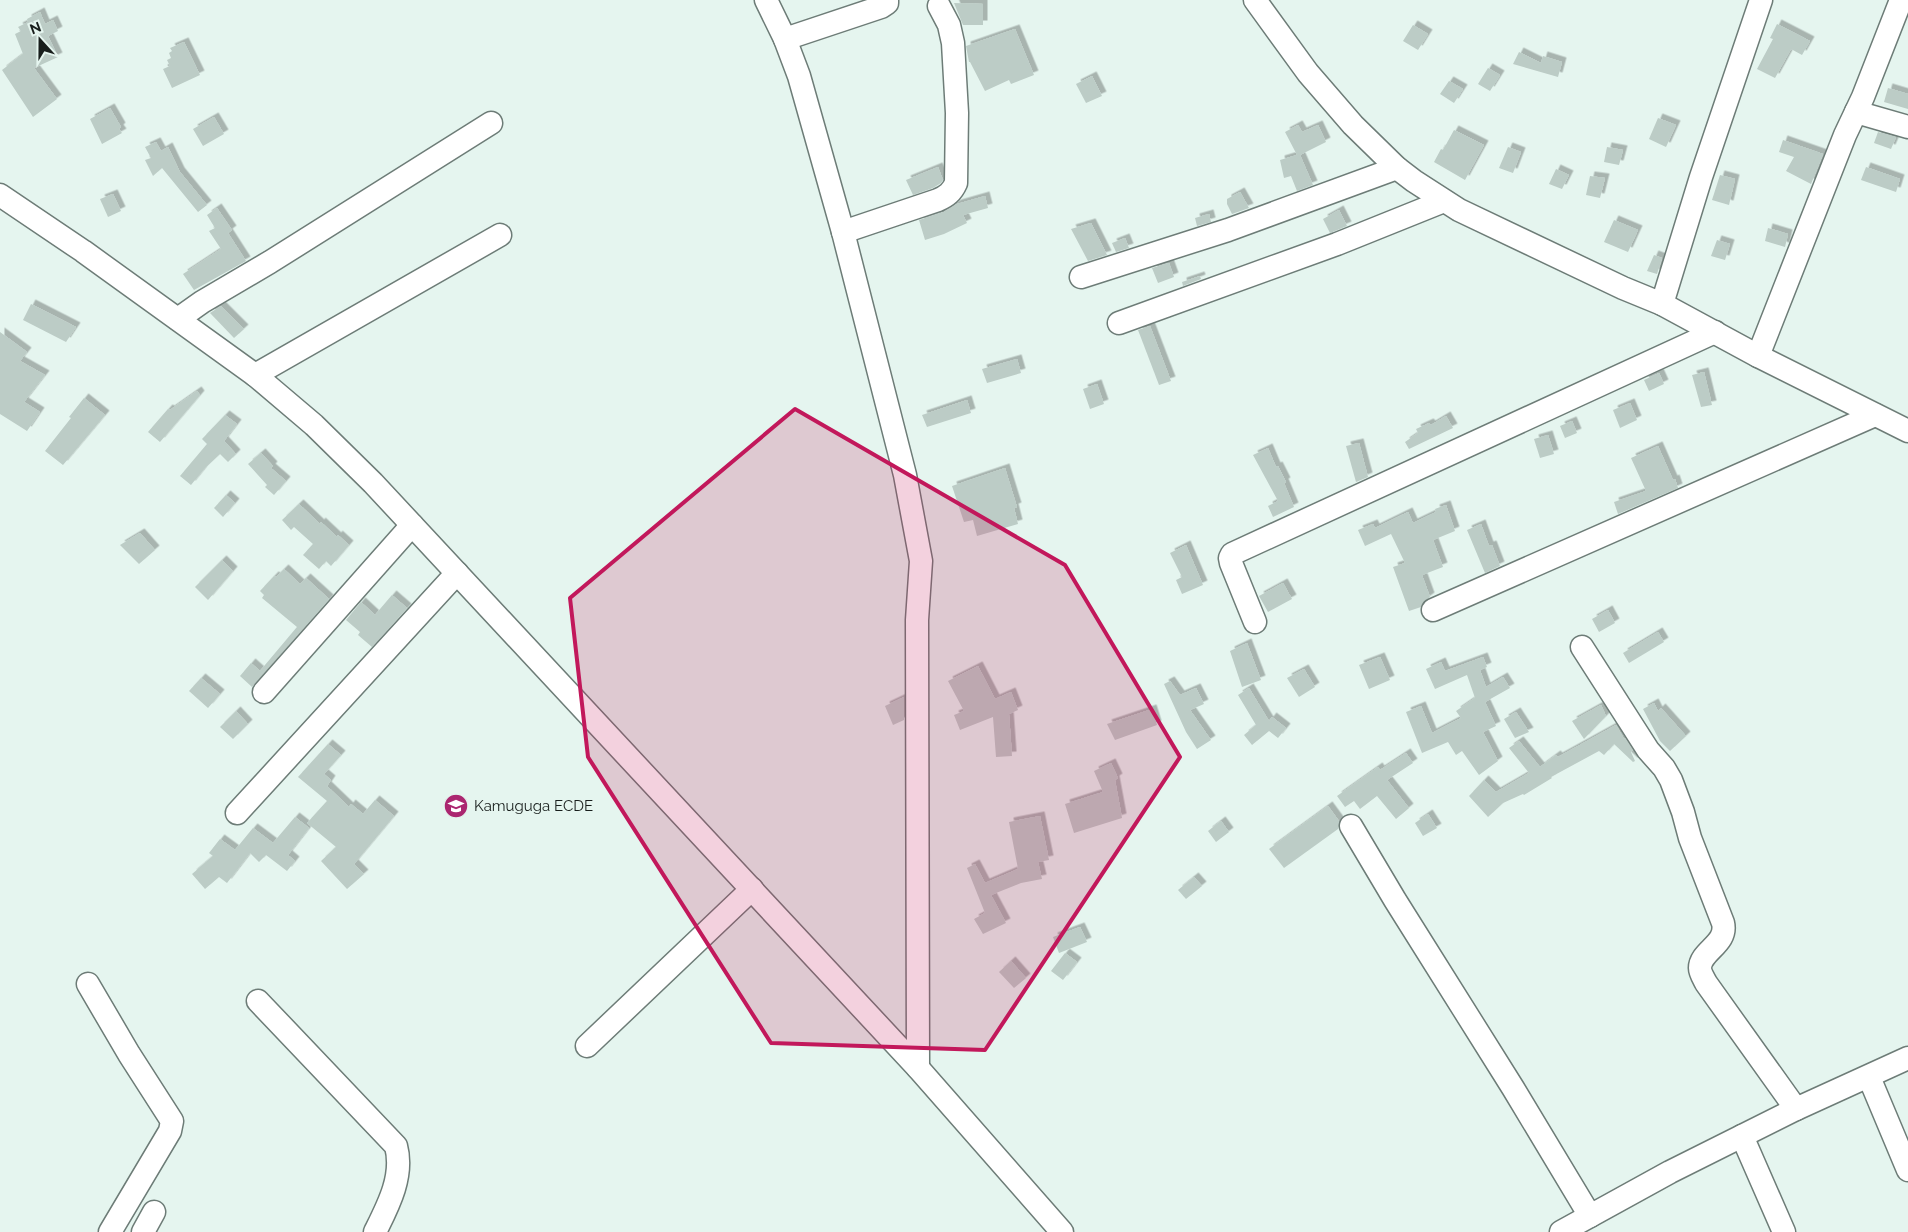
<svg xmlns="http://www.w3.org/2000/svg" width="1908" height="1232" font-family="Raleway,sans-serif">
<defs>
<filter id="shadow"><feDropShadow dx="4.5" dy="-4.5" stdDeviation="0" flood-color="#0004"/></filter>
</defs>
<rect width="100%" height="100%" fill="#e5f5ef"/>
<g fill="#bcccc6" filter="url(#shadow)">
<path d="M954 3 983 4V25H963Z"/>
<path d="M40 12 45 24 53 20 58 31 48 36 58 57 34 68 57 99 33 117 2 70 23 54 15 34 21 31 18 27 28 22 27 19Z"/>
<path d="M1777 24 1810 41 1802 55 1791 49 1775 78 1757 69 1773 39 1770 38Z"/>
<path d="M1413 25 1428 34 1418 50 1403 41Z"/>
<path d="M1015 29 1034 75 1011 84 1009 80 985 91 970 62H969L966 46Z"/>
<path d="M184 42 200 75 172 88 163 69 170 66 167 60 171 58 169 53 172 51 170 48Z"/>
<path d="M1519 52 1541 63 1543 56 1562 62 1558 77 1513 64Z"/>
<path d="M1488 68 1500 75 1490 91 1478 84Z"/>
<path d="M1092 76 1102 96 1086 103 1076 84Z"/>
<path d="M1449 81 1463 89 1454 103 1440 94Z"/>
<path d="M1888 88 1908 94V109L1884 102Z"/>
<path d="M110 108 121 127 119 129 122 133 102 144 90 119Z"/>
<path d="M214 117 224 134 203 146 193 129Z"/>
<path d="M1658 118 1676 125 1666 147 1649 139Z"/>
<path d="M1298 125 1302 132 1318 125 1326 142 1300 155 1313 185 1297 191 1291 176 1284 178 1280 160 1297 155 1285 132Z"/>
<path d="M1454 130 1484 145 1465 180 1434 162 1441 149 1443 150Z"/>
<path d="M1878 132 1896 137 1891 149 1874 143Z"/>
<path d="M1783 140 1823 154 1811 184 1786 171 1794 157 1779 152Z"/>
<path d="M156 142 161 151 168 147 180 172 207 205 198 212 162 168 153 176 145 160 151 158 145 147Z"/>
<path d="M1508 147 1521 152 1513 173 1499 168Z"/>
<path d="M1607 147 1623 150 1619 165 1604 162Z"/>
<path d="M938 167 943 180 941 183 933 188 913 195 906 180Z"/>
<path d="M1866 167 1900 179 1896 192 1861 180Z"/>
<path d="M1556 169 1569 175 1562 189 1549 184Z"/>
<path d="M1720 175 1735 179 1729 205 1712 200Z"/>
<path d="M1590 176 1605 178 1600 198 1586 195Z"/>
<path d="M1240 192 1249 208 1232 214 1227 204V199Z"/>
<path d="M113 194 121 211 108 217 100 199Z"/>
<path d="M985 196 988 208 963 215 967 223 944 234 925 240 919 220 944 212 957 204Z"/>
<path d="M217 208 232 230 228 233 246 261 194 290 183 274 221 249 209 231 215 228 207 215Z"/>
<path d="M1339 210 1347 226 1330 233 1323 219Z"/>
<path d="M1209 214 1211 222 1197 226 1195 218Z"/>
<path d="M1614 220 1638 230 1628 252 1604 242Z"/>
<path d="M1091 223 1107 255 1088 261 1071 229Z"/>
<path d="M1768 228 1788 234 1785 247 1765 241Z"/>
<path d="M1125 238 1129 248 1116 252 1112 243Z"/>
<path d="M1717 240 1730 244 1725 260 1711 256Z"/>
<path d="M1654 255 1662 258 1657 274 1647 271Z"/>
<path d="M1169 263 1174 277 1158 283 1152 268Z"/>
<path d="M1200 276 1201 279 1183 286 1182 282Z"/>
<path d="M31 304 76 327 66 342 23 320Z"/>
<path d="M221 306 244 329 234 338 210 313Z"/>
<path d="M1150 326 1171 381 1159 385 1138 330Z"/>
<path d="M0 332 27 352 20 361 45 375 24 402 40 412 27 431 0 414Z"/>
<path d="M1017 359 1021 373 987 383 982 369Z"/>
<path d="M1704 372 1712 405 1701 407 1692 375Z"/>
<path d="M1659 373 1664 384 1649 391 1644 380Z"/>
<path d="M1097 384 1104 404 1090 409 1083 389Z"/>
<path d="M197 391 200 395 160 442 148 432 168 409 170 410Z"/>
<path d="M84 398 105 415 63 465 45 451 71 418 69 417Z"/>
<path d="M967 400 971 413 927 427 922 415Z"/>
<path d="M1630 403 1637 420 1620 428 1613 410Z"/>
<path d="M225 415 237 424 224 441 236 454 228 462 220 454 204 469 191 485 180 476 207 444 202 439Z"/>
<path d="M1446 416 1453 428 1409 449 1405 442 1418 433 1416 429 1429 423 1431 425Z"/>
<path d="M1572 421 1577 433 1565 438 1560 426Z"/>
<path d="M1548 435 1554 454 1540 458 1534 439Z"/>
<path d="M1359 443 1368 477 1356 482 1346 446Z"/>
<path d="M1658 446 1673 480 1675 479 1678 488 1618 514 1614 502 1646 491 1631 458Z"/>
<path d="M1268 448 1276 467 1278 466 1286 482 1284 483 1294 507 1273 517 1268 506 1278 501 1253 455Z"/>
<path d="M261 453 273 466 271 468 286 481 274 495 265 487 267 485 248 464Z"/>
<path d="M1005 468 1017 507 1014 508 1018 524 977 536 973 520 964 522 952 486Z"/>
<path d="M226 495 235 503 223 517 214 508Z"/>
<path d="M299 504 320 524 321 522 337 537 338 535 349 545 331 566 326 561 319 569 303 555 313 544 294 527 291 530 282 520Z"/>
<path d="M1446 505 1455 531 1433 540 1443 567 1422 575 1430 597 1423 602 1421 607 1409 611 1393 567 1405 563 1391 534 1365 546 1358 530 1373 524 1375 528 1408 512 1413 523 1436 512 1435 509Z"/>
<path d="M1481 524 1489 546 1492 545 1500 566 1485 573 1467 530Z"/>
<path d="M140 533 155 550 139 564 120 545Z"/>
<path d="M1186 545 1203 585 1182 594 1176 580 1182 577 1170 553Z"/>
<path d="M222 560 233 571 208 600 195 587Z"/>
<path d="M284 569 300 584 306 578 329 599 252 687 240 676 251 663 260 671 297 627 262 598 264 595 260 591 274 576 276 577Z"/>
<path d="M1283 583 1292 599 1268 612 1259 596Z"/>
<path d="M392 595 407 608 372 647 358 635 360 632 346 620 361 602 375 615Z"/>
<path d="M1608 610 1615 623 1599 632 1592 619Z"/>
<path d="M1658 632 1664 642 1629 663 1623 653Z"/>
<path d="M1247 643 1261 680 1242 687 1230 651Z"/>
<path d="M1380 657 1390 680 1369 689 1359 665Z"/>
<path d="M1483 657 1487 667 1480 670 1486 687 1503 677 1510 688 1485 702 1496 726 1483 732 1498 761 1479 775 1462 751 1456 755 1448 742 1422 753 1406 712 1421 706 1432 733 1461 718 1456 711 1475 698 1467 675 1435 689 1426 669 1441 662 1445 671Z"/>
<path d="M978 666 995 699 1011 692 1018 710 1009 714 1012 756 996 757 993 717 960 730 954 715 964 711 948 681Z"/>
<path d="M1304 669 1315 687 1299 697 1287 678Z"/>
<path d="M201 678 220 694 208 708 189 691Z"/>
<path d="M1170 681 1180 695 1196 688 1204 704 1190 710 1211 740 1197 749 1186 732 1164 684Z"/>
<path d="M1249 688 1269 721 1272 717 1286 728 1278 738 1269 731 1252 745 1244 735 1256 725 1238 695Z"/>
<path d="M904 697V720L893 725 885 706Z"/>
<path d="M1654 703 1658 711 1661 708 1686 736 1670 751 1660 741 1643 709Z"/>
<path d="M1601 705 1606 716 1584 739 1572 721Z"/>
<path d="M1152 709 1157 725 1115 740 1107 724Z"/>
<path d="M236 711 248 724 233 739 220 727Z"/>
<path d="M1516 712 1529 732 1515 738 1504 719Z"/>
<path d="M1616 725 1624 739 1625 738 1633 750 1631 752 1635 761 1633 762 1614 744 1604 755 1599 751 1551 777 1552 778 1524 795 1523 794 1503 803 1488 817 1469 796 1484 780 1496 792 1529 773 1509 748 1519 741 1540 767 1556 755 1558 757Z"/>
<path d="M328 744 341 755 324 774 331 780 327 786 349 807 351 804 363 814 375 800 394 816 354 864 364 874 347 889 321 861 336 847 307 823 327 801 298 777Z"/>
<path d="M1406 753 1413 763 1387 780 1409 808 1396 819 1377 796 1360 809 1354 801 1345 807 1337 796 1378 767 1380 770Z"/>
<path d="M1111 763 1118 778 1115 780 1122 818 1074 833 1065 804 1103 792 1094 771Z"/>
<path d="M1328 806 1339 821 1338 829 1284 868 1269 849Z"/>
<path d="M1428 814 1437 828 1423 836 1415 823Z"/>
<path d="M1040 816 1049 860 1038 862 1042 879 1021 883 991 895 1006 923 983 934 974 919 985 913 967 868 975 864 985 883 1018 869 1009 822Z"/>
<path d="M295 817 309 828 288 855 295 861 287 871 266 855 259 862 250 853 227 883 219 877 205 889 192 874 213 856 209 853 220 839 235 850 253 828 273 843Z"/>
<path d="M1221 821 1229 832 1216 842 1208 831Z"/>
<path d="M1194 877 1202 886 1186 899 1178 890Z"/>
<path d="M1080 927 1087 942 1059 953 1053 937Z"/>
<path d="M1065 953 1077 962 1063 980 1051 971Z"/>
<path d="M1011 961 1026 978 1014 988 999 972Z"/>
</g>
<g fill="none" stroke-linecap="round" stroke-linejoin="round">
<g stroke="#6d7c77" stroke-width="25">
<g id="minor">
<path d="M766 0 785 39 799 76 843 232 905 475 921 561 917 620 918 1068"/>
<path d="M1255 0 1308 73 1353 125 1397 168 1414 181 1459 210 1623 288 1662 304 1758 356 1908 431"/>
<path d="M785 39 881 7 887 3V0"/>
<path d="M1856 112 1908 127"/>
<path d="M0 195 83 251 255 375 314 425 373 483 918 1068 1062 1232"/>
<path d="M843 232 938 200C947 196 952 192 956 183L957 113 953 43 949 25 939 6"/>
<path d="M1081 277 1228 230 1397 168"/>
<path d="M1662 304 1701 177 1761 0"/>
<path d="M178 319 202 302 270 262 491 123"/>
<path d="M1119 323 1337 244 1444 201"/>
<path d="M1758 356 1845 135 1863 97 1901 0"/>
<path d="M255 375 500 235"/>
<path d="M1433 610 1875 415"/>
<path d="M1255 622 1231 563 1230 558 1232 554 1715 332"/>
<path d="M1582 647 1648 750 1664 768 1671 780 1683 812 1690 838 1723 923C1728 944 1700 951 1700 968 1700 973 1704 979 1706 983L1796 1109"/>
<path d="M264 692 412 525"/>
<path d="M237 813 457 573"/>
<path d="M1351 826 1395 900 1513 1088 1590 1216"/>
<path d="M88 984 129 1054 172 1121 170 1131 110 1232"/>
<path d="M258 1001 396 1146C404 1176 388 1206 375 1232"/>
<path d="M587 1046 752 889"/>
<path d="M1869 1077 1908 1170"/>
<path d="M1742 1136 1784 1232"/>
<path d="M143 1232 154 1212"/>
<path d="M1561 1232 1670 1172 1796 1109 1908 1058"/>
</g>
</g>
<use href="#minor" stroke="#fff" stroke-width="22"/>
</g>
<path fill="#c2185b" fill-opacity="0.2" stroke="#c2185b" stroke-width="4" stroke-linejoin="round" d="M795 409 1065 565 1180 757 985 1050 771 1043 588 757 570 598Z"/>
<defs>
<g id="school-disc" transform="scale(1.25)"><circle r="9.5" fill="#ab2670" stroke="#e5f5ef"/><path d="M0-5L7-2L0 1L-7-2ZM-4 1L0 2.5L4 1V4Q0 6-4 4Z" fill="#fff"/></g>
</defs>
<g fill-rule="evenodd">
<use href="#school-disc" x="456" y="806"/>
</g>
<g text-anchor="middle" stroke-width="4" stroke-linejoin="round" paint-order="stroke">
<g font-size="15" fill="#181e1c" stroke="#e5f5ef" text-anchor="start">
<text x="474" y="811">Kamuguga ECDE</text>
</g>
</g>
<g transform="translate(40 40) rotate(339)" stroke="#e5f5ef" stroke-width="4" paint-order="stroke">
<path d="M0-4L9 19L0 12L-9 19Z" fill="#181e1c"/>
<text y="-8" font-size="14" font-weight="bold" text-anchor="middle" fill="#181e1c">N</text>
</g>
</svg>
